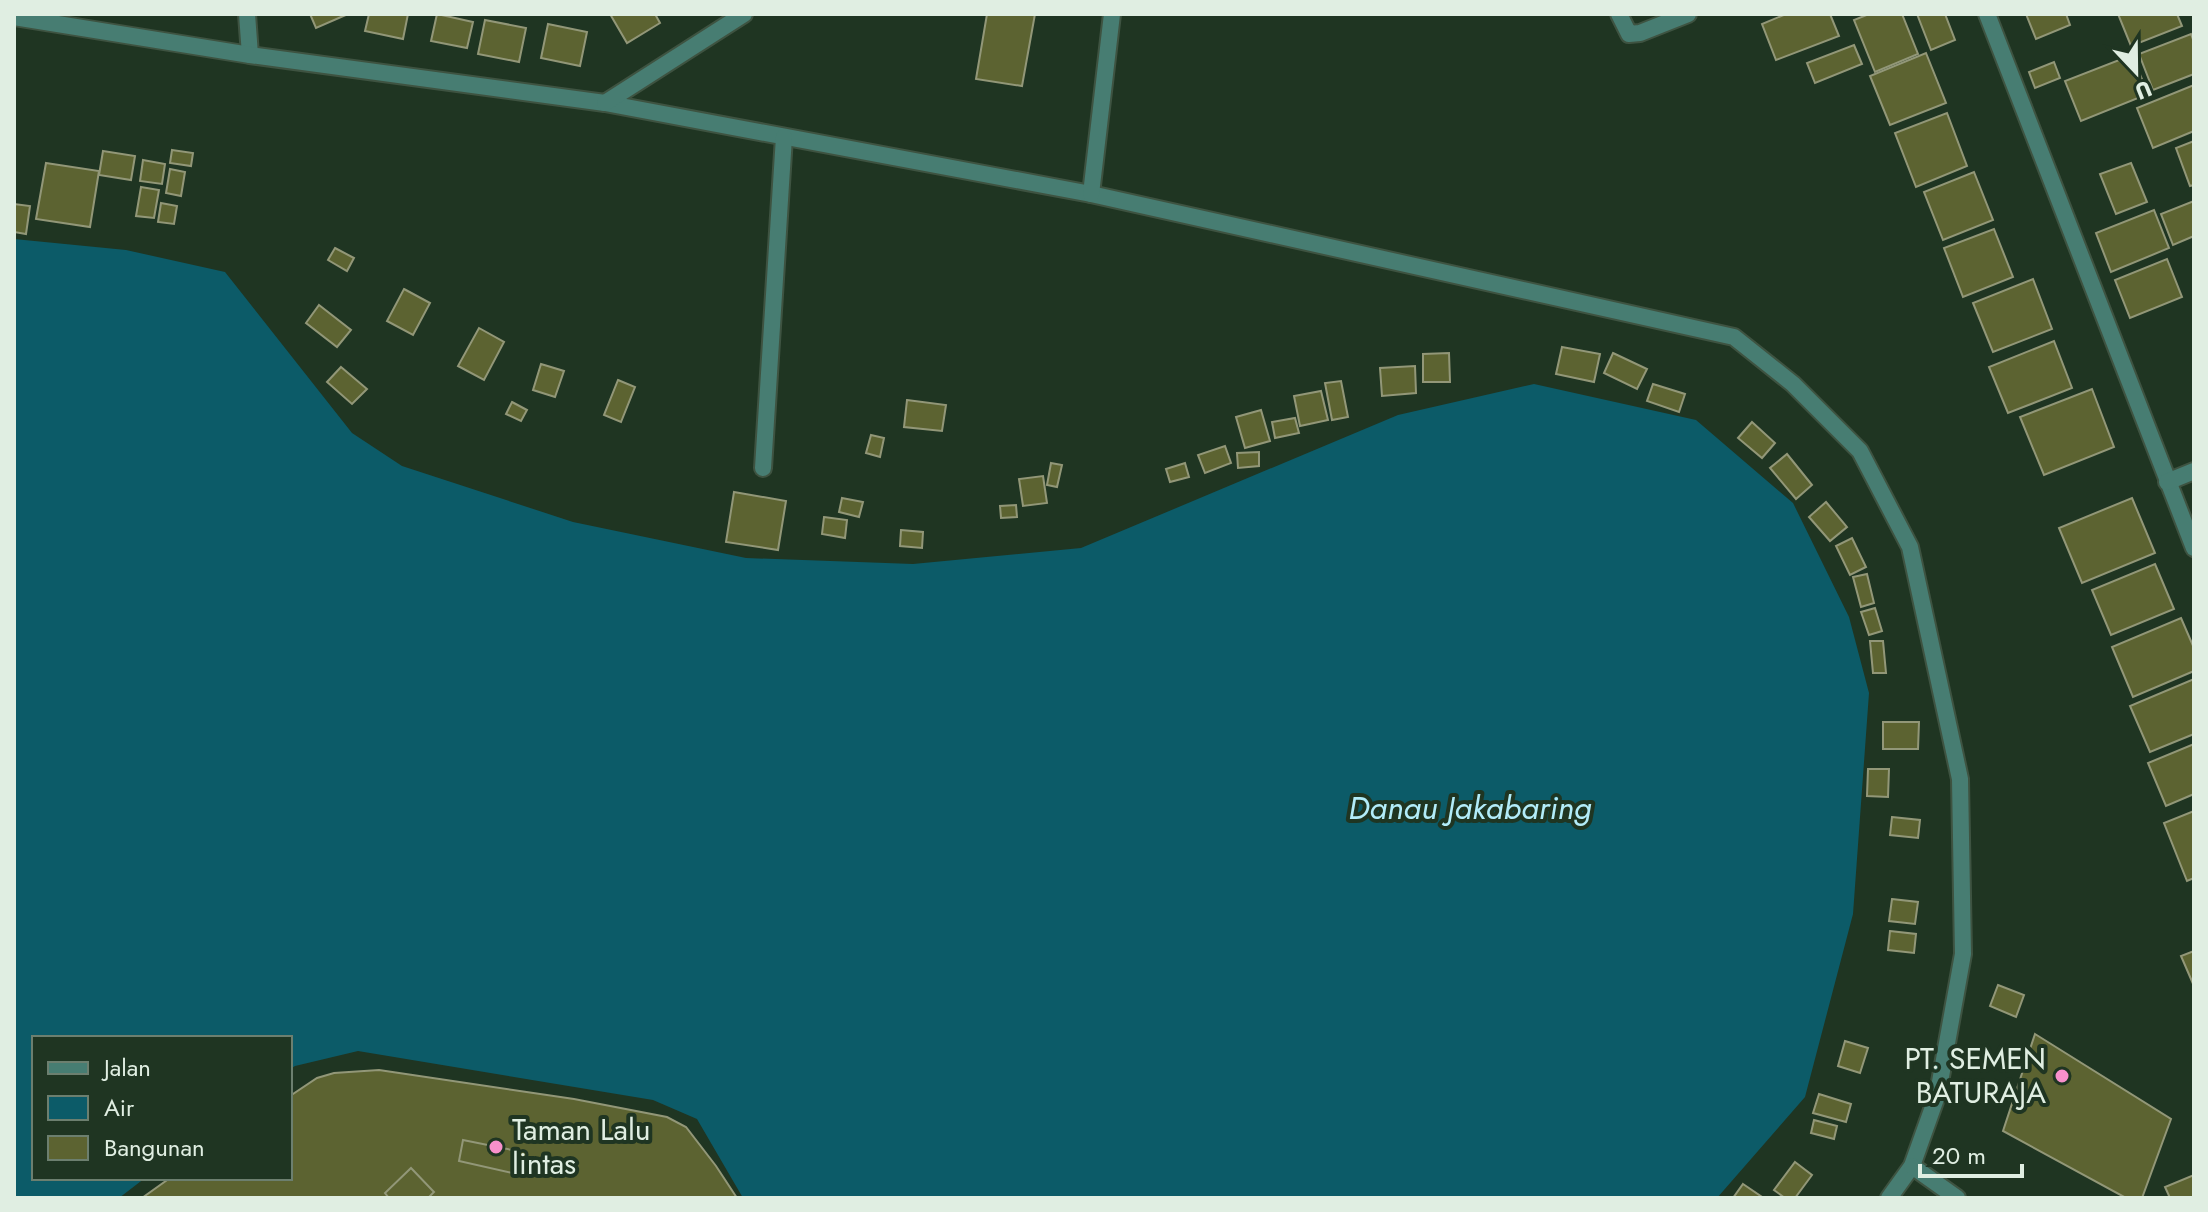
<svg xmlns="http://www.w3.org/2000/svg" width="2208" height="1212" font-family="Jost,sans-serif">
<rect width="100%" height="100%" fill="#1f3522"/>
<path fill="#0c5b68" d="M14 239 126 250 225 272 352 433 402 466 573 522 746 558 913 564 1081 548 1398 415 1534 384 1696 420 1793 503 1849 617 1869 693 1853 914 1805 1097 1717 1198H743L697 1119 653 1100 358 1051 295 1066 290 1069V1038H34V1178H145L119 1198H14Z"/>
<g fill="#5c6331" stroke="#929778" stroke-width="2">
<path d="M310 14H348L316 28Z"/>
<path d="M369 14H408L403 39 365 31Z"/>
<path d="M437 14 473 22 467 48 431 41Z"/>
<path d="M610 14H655L660 23 627 43Z"/>
<path d="M987 14H1035L1022 86 976 79Z"/>
<path d="M1786 14H1830L1839 36 1776 60 1762 24Z"/>
<path d="M1869 14H1902L1918 54 1875 72 1854 20Z"/>
<path d="M1917 14H1945L1955 40 1931 50Z"/>
<path d="M2026 14H2066L2070 25 2036 39Z"/>
<path d="M2118 14H2177L2182 26 2131 46Z"/>
<path d="M485 20 526 28 519 62 478 54Z"/>
<path d="M548 24 587 32 580 66 541 58Z"/>
<path d="M2191 34 2194 42V74L2153 90 2139 54Z"/>
<path d="M1854 45 1862 64 1815 83 1807 63Z"/>
<path d="M1926 53 1946 103 1890 125 1870 76Z"/>
<path d="M2132 55 2148 94 2081 121 2065 81Z"/>
<path d="M2054 62 2060 78 2035 88 2029 72Z"/>
<path d="M2194 85V131L2153 148 2137 108Z"/>
<path d="M1947 113 1967 166 1916 187 1895 133Z"/>
<path d="M2194 141V185L2190 186 2176 148Z"/>
<path d="M172 150 193 153 191 166 170 163Z"/>
<path d="M103 151 135 156 131 180 99 175Z"/>
<path d="M143 160 165 164 162 184 140 181Z"/>
<path d="M46 163 99 171 90 227 36 219Z"/>
<path d="M2131 163 2147 202 2116 214 2100 174Z"/>
<path d="M170 169 185 172 181 196 166 193Z"/>
<path d="M1974 172 1993 220 1943 240 1924 192Z"/>
<path d="M141 187 159 190 154 218 136 216Z"/>
<path d="M2194 201V236L2173 245 2161 214Z"/>
<path d="M161 203 177 206 174 224 158 222Z"/>
<path d="M14 204 30 206 26 234 14 232Z"/>
<path d="M2154 210 2169 248 2111 272 2096 233Z"/>
<path d="M1994 229 2013 277 1963 297 1944 248Z"/>
<path d="M335 248 354 258 347 271 328 260Z"/>
<path d="M2167 259 2182 297 2130 318 2115 280Z"/>
<path d="M2033 279 2052 329 1993 352 1973 303Z"/>
<path d="M404 289 430 303 413 335 387 321Z"/>
<path d="M319 305 351 330 337 347 306 323Z"/>
<path d="M479 328 504 342 484 380 458 366Z"/>
<path d="M2054 341 2072 388 2008 413 1989 367Z"/>
<path d="M1562 347 1600 354 1594 382 1556 374Z"/>
<path d="M1449 353 1450 382H1423V354Z"/>
<path d="M1613 353 1647 369 1637 389 1604 373Z"/>
<path d="M541 364 564 371 555 397 533 390Z"/>
<path d="M1415 366 1416 393 1382 396 1380 368Z"/>
<path d="M341 367 367 389 352 404 327 382Z"/>
<path d="M618 380 635 387 621 422 604 415Z"/>
<path d="M1341 381 1348 417 1332 420 1325 383Z"/>
<path d="M1653 384 1685 394 1679 412 1647 401Z"/>
<path d="M2092 389 2114 447 2044 475 2020 417Z"/>
<path d="M1321 391 1328 420 1300 426 1294 396Z"/>
<path d="M907 400 946 405 942 431 904 427Z"/>
<path d="M512 402 527 410 521 421 506 414Z"/>
<path d="M1261 410 1270 441 1245 448 1236 417Z"/>
<path d="M1295 418 1299 433 1275 438 1272 422Z"/>
<path d="M1752 422 1775 443 1762 458 1738 438Z"/>
<path d="M871 435 884 438 880 457 866 453Z"/>
<path d="M1225 446 1231 463 1205 473 1198 455Z"/>
<path d="M1259 452V466L1238 468 1237 453Z"/>
<path d="M1787 454 1812 485 1796 499 1770 468Z"/>
<path d="M1051 463 1062 465 1057 487 1047 485Z"/>
<path d="M1185 463 1189 477 1170 482 1166 469Z"/>
<path d="M1043 476 1047 503 1023 506 1019 479Z"/>
<path d="M734 492 786 501 778 550 726 542Z"/>
<path d="M842 498 863 502 859 517 839 512Z"/>
<path d="M2132 498 2155 553 2082 583 2059 528Z"/>
<path d="M1826 502 1847 527 1830 541 1809 517Z"/>
<path d="M1016 505 1017 517 1001 518 1000 506Z"/>
<path d="M824 517 847 520 845 538 822 534Z"/>
<path d="M901 530 923 532 922 548 900 546Z"/>
<path d="M1852 538 1866 567 1850 575 1836 546Z"/>
<path d="M2155 564 2174 609 2111 635 2092 590Z"/>
<path d="M1867 574 1874 603 1861 607 1853 577Z"/>
<path d="M1875 608 1882 631 1869 635 1861 612Z"/>
<path d="M2181 618 2194 648V671L2133 697 2112 647Z"/>
<path d="M1870 641H1883L1886 673H1873Z"/>
<path d="M2194 679V734L2150 752 2130 706Z"/>
<path d="M1883 722H1919L1918 749H1883Z"/>
<path d="M2194 744V794L2166 806 2148 763Z"/>
<path d="M1868 769H1889L1888 797 1867 796Z"/>
<path d="M2194 811V878L2187 881 2164 823Z"/>
<path d="M1892 817 1920 820 1918 838 1890 835Z"/>
<path d="M1892 899 1918 902 1915 924 1889 921Z"/>
<path d="M1890 931 1916 934 1914 953 1888 950Z"/>
<path d="M2194 951V986L2181 956Z"/>
<path d="M1998 985 2024 995 2016 1017 1990 1006Z"/>
<path d="M2035 1034 2171 1119 2142 1198H2126L2003 1131Z"/>
<path d="M1845 1041 1868 1048 1860 1073 1838 1066Z"/>
<path d="M379 1070 574 1099 667 1117 686 1127 716 1166 737 1198H142L170 1178H290V1096L317 1078 334 1073Z"/>
<path d="M1819 1094 1851 1104 1846 1122 1813 1113Z"/>
<path d="M1814 1120 1837 1126 1834 1139 1811 1133Z"/>
<path d="M463 1140 517 1151 512 1173 459 1161Z"/>
<path d="M1795 1162 1812 1175 1795 1198H1785L1774 1190Z"/>
<path d="M411 1168 434 1192 428 1198H389L385 1193Z"/>
<path d="M2194 1175V1198H2170L2165 1187Z"/>
<path d="M1743 1184 1762 1197 1761 1198H1733Z"/>
</g>
<g fill="none" stroke-linecap="round" stroke-linejoin="round">
<g stroke="#3e5341" stroke-width="20">
<g id="minor">
<path d="M247 14 250 55"/>
<path d="M1619 14 1629 34 1640 33 1688 14"/>
<path d="M1987 14 2194 548"/>
<path d="M14 17 250 55 605 103 1091 194 1734 337 1793 384 1860 451 1910 547 1960 779 1963 954 1938 1093 1912 1166 1889 1198"/>
<path d="M605 103 744 14"/>
<path d="M1091 194 1112 14"/>
<path d="M763 468 784 137"/>
<path d="M2167 482 2194 471"/>
<path d="M1912 1166 1957 1198"/>
</g>
</g>
<use href="#minor" stroke="#477d72" stroke-width="16"/>
</g>
<g fill="#f890cb" stroke="#1f3522" stroke-width="3">
<circle cx="2062" cy="1076" r="8"/>
<circle cx="496" cy="1147" r="8"/>
</g>
<g text-anchor="middle" stroke-width="8" stroke-linejoin="round" paint-order="stroke">
<g font-size="30" fill="#e0eee2" stroke="#1f3522" text-anchor="end">
<text x="2046" y="1069">PT. SEMEN<tspan x="2046" dy="34">BATURAJA</tspan></text>
<text x="512" y="1140" text-anchor="start">Taman Lalu<tspan x="512" dy="34">lintas</tspan></text>
</g>
<g font-size="32" font-style="italic" fill="#b2ecf9" stroke="#1f3522">
<text x="1470" y="819">Danau Jakabaring</text>
</g>
</g>
<rect width="2208" height="1212" fill="none" stroke="#e0eee2" stroke-width="32"/>
<rect x="32" y="1036" width="260" height="144" fill="#1f3522" stroke="#6c7f6f" stroke-width="2"/>
<rect x="48" y="1062" width="40" height="12" fill="#477d72" stroke="#6c7f6f" stroke-width="2"/>
<text x="104" y="1076" font-size="24" fill="#e0eee2">Jalan</text>
<rect x="48" y="1096" width="40" height="24" fill="#0c5b68" stroke="#6c7f6f" stroke-width="2"/>
<text x="104" y="1116" font-size="24" fill="#e0eee2">Air</text>
<rect x="48" y="1136" width="40" height="24" fill="#5c6331" stroke="#6c7f6f" stroke-width="2"/>
<text x="104" y="1156" font-size="24" fill="#e0eee2">Bangunan</text>
<g transform="translate(2136 72) rotate(158)" stroke="#1f3522" stroke-width="6" paint-order="stroke">
<path d="M0-6L14 30L0 20L-14 30Z" fill="#e0eee2"/>
<text y="-12" font-size="22" font-weight="bold" text-anchor="middle" fill="#e0eee2">U</text>
</g>
<path d="M1920 1164v12h102v-12" fill="none" stroke="#e0eee2" stroke-width="4"/>
<text x="1932" y="1164" font-size="24" fill="#e0eee2" stroke="#1f3522" stroke-width="6" paint-order="stroke">20 m</text>
</svg>
